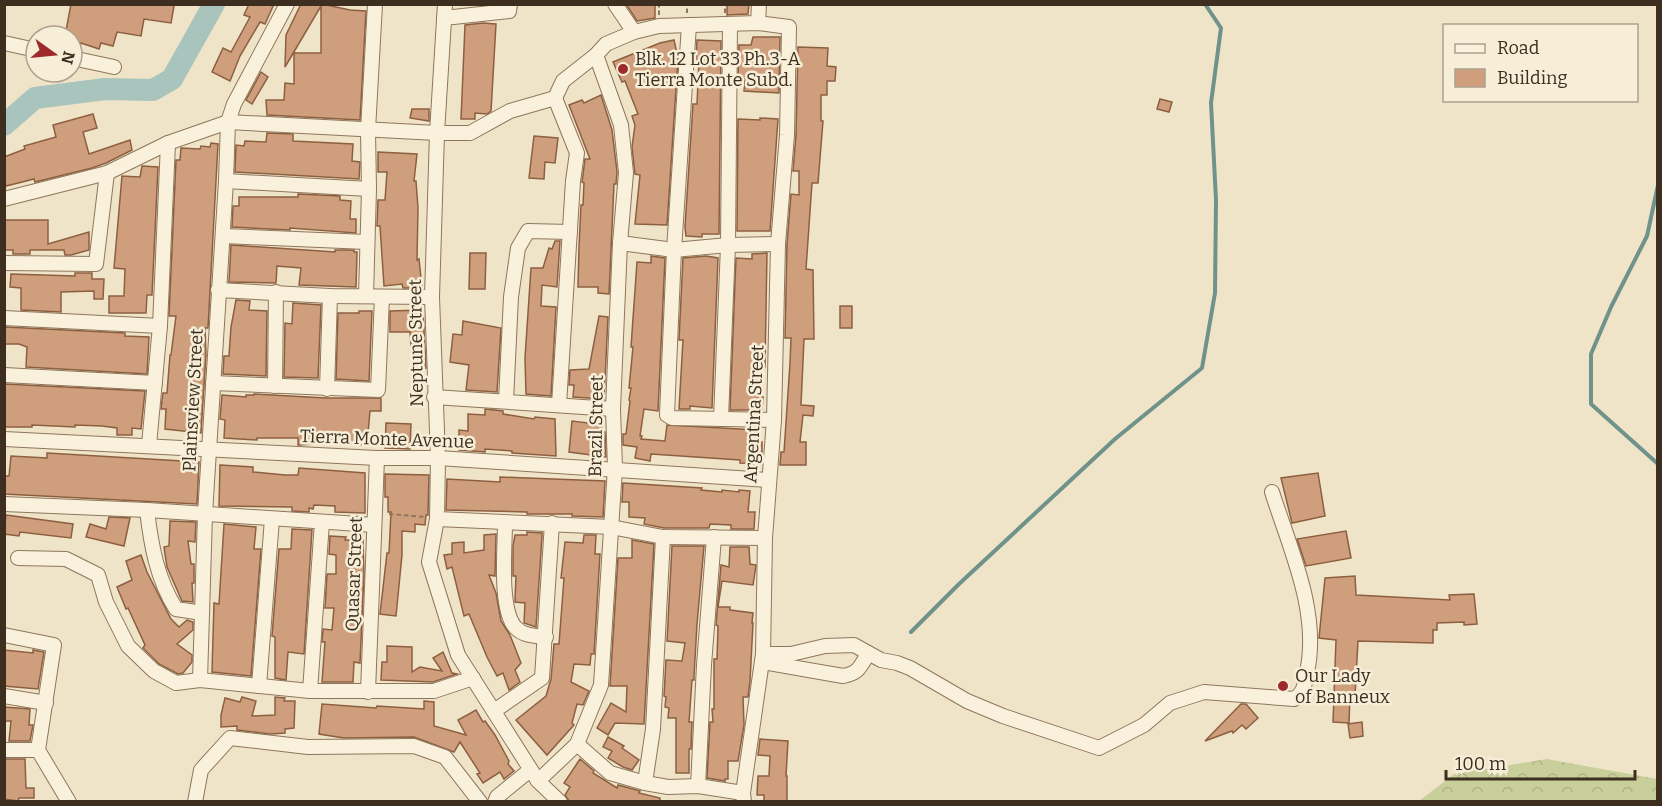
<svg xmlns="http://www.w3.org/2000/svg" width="1662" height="806" font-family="Bitter,serif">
<defs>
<pattern id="forest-crowns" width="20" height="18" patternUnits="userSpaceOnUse" patternTransform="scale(1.5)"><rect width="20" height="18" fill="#c9cf9b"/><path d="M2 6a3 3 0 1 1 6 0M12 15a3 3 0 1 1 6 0" fill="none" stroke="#aeb285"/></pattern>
</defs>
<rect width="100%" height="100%" fill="#f0e4c8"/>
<path fill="url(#forest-crowns)" d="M1547 759 1657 779V801H1419L1454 774Z"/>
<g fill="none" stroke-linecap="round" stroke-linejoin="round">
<g stroke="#6f938a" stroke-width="4">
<path d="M1658 185 1647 236 1611 307 1591 354V404L1658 464"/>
<path d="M911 632 959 584 1115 439 1202 368 1215 293 1216 200 1211 103 1221 28 1205 4"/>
</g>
<path stroke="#a9c4bc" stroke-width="22" d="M4 125 35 98 105 89 153 90 172 79 214 4"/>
</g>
<g fill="#cf9f7d" stroke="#8d5f41" stroke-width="1.5">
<path d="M71 4H167L174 6 171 23 144 19 141 36 117 32 113 46 101 43 99 49 81 43 79 50 72 49V36H65Z"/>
<path d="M249 4H274L265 24 260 22 240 56 230 81 212 72 223 48 231 52 250 17 244 15Z"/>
<path d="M301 4H322L350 10 366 11 360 120 267 115 266 100H284L285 83 294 84V53H321V6L285 67 286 35Z"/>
<path d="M626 4H655V18L637 21Z"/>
<path d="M727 4H749L748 14 727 15Z"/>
<path d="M483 23 496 24 491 111 487 114 475 113V119H461L465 25Z"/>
<path d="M753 37H780L779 93 744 91 745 81H738L739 45H751Z"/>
<path d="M674 40 678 58 667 225 635 224 640 175 635 174 632 147 635 125 632 116 638 114 625 81 622 82 613 62 660 43Z"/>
<path d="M697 40 721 41 719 234H702V237L686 236 685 227 693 104H697L699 60H696Z"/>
<path d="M798 47 828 48 827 66 836 67 835 81H827V95H821V121H823L818 183H812L806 269 813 270 814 339H804L801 405 814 406 813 416 803 415 800 442H806V465H780L781 452H784L790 363 791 338H785L787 244 791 194 799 195V171H793L796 135Z"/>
<path d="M261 72 268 77 252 104 246 100Z"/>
<path d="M601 95 612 130 617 172 616 184H614L609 294 598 293V287H578L579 247 581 205H583L584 183 582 182 585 159H590L569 105 582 100 584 103Z"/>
<path d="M1160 99 1172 102 1169 112 1157 109Z"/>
<path d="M412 109H429V121L410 118Z"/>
<path d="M93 114 97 128 83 132 89 154 130 140 132 150 106 163 92 168 35 182 34 179 6 186 4 180V157L25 149 24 146 56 137 53 125Z"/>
<path d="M760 118 778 119 770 231H737L738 119 760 120Z"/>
<path d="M267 133 293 134V141L353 144 352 161 360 162 359 179 235 172 236 145 244 146 245 141 266 142Z"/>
<path d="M534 136 558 138 555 163 545 162 544 179 529 178Z"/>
<path d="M211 143 218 144 208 328H205L206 355 201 433 165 429 166 409H161L163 393H167L170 355H171L176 316H169L176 160H180L181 148 200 149 201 146 210 147Z"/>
<path d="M378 152 417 154 414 181H416L418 208 417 260 419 259 422 288H403L402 284 384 286 380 226H377L378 200H385L387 172H378Z"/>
<path d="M142 166 158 167 152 295H147L146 313H109V296H124L125 269 114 268 122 176 140 177Z"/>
<path d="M298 194 340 196V200L351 201 350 219H356V233L290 228V230L232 227 233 206H239V197H298Z"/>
<path d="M4 220H48V244L89 232V250L71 255H65L64 250H30V254H13V250H4Z"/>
<path d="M555 241H560L557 287 542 285 541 306 556 307 551 396 526 394 525 358 531 268H543L549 248 552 249Z"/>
<path d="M231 245 335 252V250H354V252H357L356 287 299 285 301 268 277 266 276 283 229 282Z"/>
<path d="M470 253H486L485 289H469Z"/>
<path d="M767 253 765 367H760L758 397H763L762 410H730L736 258 752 259V254Z"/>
<path d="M651 256 665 258 658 411 644 409 640 436H642L641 439 665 441 667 425 758 430 757 442H762V464L740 463V460L651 454 650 461 635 458 637 447 623 445V434H626L630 401 629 400 631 388H629L633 347H631L637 262 651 263Z"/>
<path d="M706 256 718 258 712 408 690 406V409H679L683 340H679L683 258Z"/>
<path d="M75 273H92V279H104L103 299H94V291L61 292V312L21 310V288L10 287 11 274 75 276Z"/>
<path d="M236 300 250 301 249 310 267 311 266 376 223 374 224 356H229L231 327Z"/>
<path d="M293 303 321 305 318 378 284 377 285 323 292 324Z"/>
<rect x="840" y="306" width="12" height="22"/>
<path d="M423 310 426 368 413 369 410 332H390V311Z"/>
<path d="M359 311H372L369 381 336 379 338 313H359Z"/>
<path d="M599 316 608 317 604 399 573 397 574 385H569L570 370 589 369Z"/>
<path d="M463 321 501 328 497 392 466 390 469 365 450 362 453 334 462 335Z"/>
<path d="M5 327 125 333V336L149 337 147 374 26 367 27 347 19 344H4Z"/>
<path d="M4 384 145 391 141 429 132 428V435H117V428L102 426 75 425V427L32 425V427H4Z"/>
<path d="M254 394 326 398H381V411H370L367 445 312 442 313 444 299 445H298V438H257V440L224 438 225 420 220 419 222 395 246 397V395H254Z"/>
<path d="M485 409 503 411V414L534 419 535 417 555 419 556 456 512 453V451L485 449V452L459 450V430L468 431V414L485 415Z"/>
<path d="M589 416 599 417V424H602L601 431 605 432 606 457 569 452 572 421 588 423Z"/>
<path d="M386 423 411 424 410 449 385 448Z"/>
<path d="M47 453 199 462 197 504 4 494V476H9L11 456 47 458Z"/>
<path d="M220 465 253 467V472L285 475H298L299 468 365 473V513L335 512V506L314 505 313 509 309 508V512L292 511V507L219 506Z"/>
<path d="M1318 473 1325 516 1292 523 1281 478Z"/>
<path d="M385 474 429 475 428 515H426L425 525 415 524V532L402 531V555L396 616 380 614 387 553H389L391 512H388V497H385Z"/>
<path d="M500 477 605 481 603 517 572 516V514H527V512L446 510 447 479 500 482Z"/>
<path d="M623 483 702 488 701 490 722 492V490L739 492V490L750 491 748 512H755L754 529H731V525L710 524 709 528H664L644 524 645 518 629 517V502H622Z"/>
<path d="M6 515 73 524 71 538 20 532 19 536 4 534Z"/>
<path d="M109 517 130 518 124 546 86 537 90 524 106 529Z"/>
<path d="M170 521 196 522 195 542 188 541 191 564H194V583H192L193 602 182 601 167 567 164 547 169 546Z"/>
<path d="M224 524 256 527 254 549H261L251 676 212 672 214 603 219 604Z"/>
<path d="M292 529 312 530 304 654 288 652 286 680 275 678V637L272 636 279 549H291Z"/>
<path d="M1346 531 1351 558 1306 566 1297 539Z"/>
<path d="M527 532 542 533V536L536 627 524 623 525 603 515 602V599L516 576H513V546L515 535H527Z"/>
<path d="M496 534 495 576 489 575 496 593 501 621 510 635 521 663 515 670 520 682 509 690 503 673 497 676 487 657 469 614 464 616 452 567 447 569 444 555 452 554V543L464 542V553L484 550V535Z"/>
<path d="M584 535H596L595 554H600L594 654H591L590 665 574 664 571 682 589 691 583 705 577 704 572 723 574 725 547 755 516 720 546 696 551 679 554 644H559L564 578H561L565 542 583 543Z"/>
<path d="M330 536 346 537 345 540H363L364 574 360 663 354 662 353 682H322L325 642H322L323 629 332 630 334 608H325L327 574H336V555L329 554Z"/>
<path d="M632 540 654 544 644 724 615 723 608 735 597 728 611 703 626 712 627 686H610L618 558H632Z"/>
<path d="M672 546H704L697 624 694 676V680H692L689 722H692L691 749H689V773H676V718H668L669 708 665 707 666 697 664 696 666 660 682 661 685 643 667 641Z"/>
<path d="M730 547H749L750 564 756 565 753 585 722 581 718 607H730V610L753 613 752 623H753L750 681 748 697H743L744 725 738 761H728V779H725V781L707 778 710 722H713L712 709H714V659H717L718 626 716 625 721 565 729 567Z"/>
<path d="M141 555 147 572 171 619 179 627 187 620 193 622V630L177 644 192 655V662L183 673 178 674 159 664 143 648 145 645 128 608 126 609 117 587 132 580 126 561Z"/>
<path d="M1355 576 1356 595 1450 600 1449 595 1474 594 1477 624 1464 625V622L1437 623V630H1433V643L1358 641 1355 695 1350 694 1349 723 1333 722 1336 640 1319 638 1325 578Z"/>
<path d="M387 646 412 647V672L420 667 442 671 433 658 443 652 452 673 457 674 433 682 381 680 382 662H387Z"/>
<path d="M4 650 33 653V650L44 652 38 689 4 686Z"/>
<path d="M242 697 256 701 252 716 275 715V697L285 698 284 701H295L294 728 285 729V733L270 734 237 730V726L221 727V715L225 698 240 702Z"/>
<path d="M424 701 434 702V726L466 735 458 720 476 710 483 722 485 721 495 735 509 761 508 764 514 771 504 779 500 772 483 783 477 774 480 773 460 742 454 752 414 737 344 738 319 734 322 704 376 708 377 706 424 709Z"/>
<path d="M1241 704H1246L1258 718 1246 729 1242 725 1233 733 1232 731 1205 741Z"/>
<path d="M4 707 30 709 29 725H33L30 741H9L11 721H4Z"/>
<path d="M1362 722 1363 736 1350 738 1348 724Z"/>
<path d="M608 737 624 746 622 748 639 760 632 770 623 767 608 758 612 751 603 747Z"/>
<path d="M760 739 788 741 786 776H787V801H764V795H757L758 776H769L770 756 758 755Z"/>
<path d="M4 759H25L26 788H34V798H19L18 801 4 799Z"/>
<path d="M580 759 594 771 593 773 617 788 618 785 640 791 639 793 660 798V801H569L565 795 570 787 564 783Z"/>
</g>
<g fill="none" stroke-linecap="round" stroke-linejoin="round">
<g stroke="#8d765c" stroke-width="16">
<g id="minor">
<path d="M445 4 437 133 432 297 438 458 437 519 429 562 458 655 538 781 560 802"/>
<path d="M615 4 634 32"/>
<path d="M444 18 509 11 510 4"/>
<path d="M758 23 759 4"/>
<path d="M689 25 674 250 667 415 672 418 774 420"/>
<path d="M4 43 36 50"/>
<path d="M72 58 114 67"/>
<path d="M555 98 577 153 573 181 559 405"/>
<path d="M226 181 369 189"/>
<path d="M4 199 107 173 168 143 228 122 437 133H470L510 111 555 98 563 81 596 55 606 44 634 32 659 26 758 23 789 27 787 135 778 244 774 420 765 538 763 654 743 793 744 802"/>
<path d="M223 236 367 242"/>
<path d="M620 243 674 250 728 245 778 244"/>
<path d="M4 263 96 264 107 173"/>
<path d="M218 290 330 296 432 297"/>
<path d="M366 296 369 189 368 130 375 4"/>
<path d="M4 318 160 326"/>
<path d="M4 375 155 383"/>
<path d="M213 383 378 390 382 297"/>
<path d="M275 386 276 292"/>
<path d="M327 389 330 296"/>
<path d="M434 397 613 409"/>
<path d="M506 401 511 297 518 248 528 231 570 232"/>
<path d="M721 419 728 245 730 24"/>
<path d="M4 439 377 458H438L768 480"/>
<path d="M149 445 160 326 168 143"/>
<path d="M4 504 147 510 374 525"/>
<path d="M147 510C151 545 157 579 176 609L202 613"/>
<path d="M437 519 611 527 663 537 765 538"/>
<path d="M505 523C505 548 499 608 515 627 523 636 535 636 546 637"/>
<path d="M18 558 66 559 98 575 106 602 128 646 154 671 176 683 200 680 310 691H434L473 678"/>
<path d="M4 635 54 645 38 750 69 802"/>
<path d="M763 654H791L825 646 854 645 881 660 897 663 910 668 967 701 1003 716 1099 748 1144 725 1170 703 1204 692 1294 699C1304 694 1305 683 1307 672 1320 612 1290 549 1272 492"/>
<path d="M762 662 843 676C859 673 860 667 868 654"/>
<path d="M200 680 205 514 226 181 228 122 234 104 287 4"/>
<path d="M259 686 272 519"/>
<path d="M310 691 322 522"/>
<path d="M368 692 377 458"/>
<path d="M4 696 46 703"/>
<path d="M494 711 542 678 552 523"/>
<path d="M577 744 610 773 645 783 668 787 698 786 743 793"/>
<path d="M4 750H38"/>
<path d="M538 781 577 744 601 685 615 468 613 409 620 243 626 173 621 125 596 55"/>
<path d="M645 783 653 729 663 537"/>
<path d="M698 786 704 665 714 537"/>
<path d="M195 802 201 770 230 738 308 747 414 746 445 757 480 802"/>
<path d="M495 802 497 797 530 770"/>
</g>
</g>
<g stroke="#8d765c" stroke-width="2" stroke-dasharray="4.5 3" stroke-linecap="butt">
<path d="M687 13V4"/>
<path d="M725 13V4"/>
<path d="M659 15V4"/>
<path d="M389 514 425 517"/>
</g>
<use href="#minor" stroke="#faf1dc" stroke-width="14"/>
</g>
<g fill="#9e2a2b" stroke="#f7eed8" stroke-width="2">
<circle cx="623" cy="69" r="6"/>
<circle cx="1283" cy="686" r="6"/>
</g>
<g text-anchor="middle" stroke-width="5" stroke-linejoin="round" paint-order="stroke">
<g font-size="18" fill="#3d2e20" stroke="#f7eed8" text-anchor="start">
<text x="635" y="65">Blk. 12 Lot 33 Ph.3-A<tspan x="635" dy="21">Tierra Monte Subd.</tspan></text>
<text x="1295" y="682">Our Lady<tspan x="1295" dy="21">of Banneux</tspan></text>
</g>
<g font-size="18" fill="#3d2e20" stroke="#f7eed8">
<text transform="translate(416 343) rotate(-91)" y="6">Neptune Street</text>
<text transform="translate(193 400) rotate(-87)" y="6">Plainsview Street</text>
<text transform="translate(754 414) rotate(-87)" y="6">Argentina Street</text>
<text transform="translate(596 426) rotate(-89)" y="6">Brazil Street</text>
<text transform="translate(387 439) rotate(2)" y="6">Tierra Monte Avenue</text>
<text transform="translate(354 574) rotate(-88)" y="6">Quasar Street</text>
</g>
</g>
<rect width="1662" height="806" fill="none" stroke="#3d2e20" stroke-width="12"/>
<rect x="1443" y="24" width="195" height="78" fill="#f7eed8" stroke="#ada18e" stroke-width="1.5"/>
<rect x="1455" y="44" width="30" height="9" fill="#faf1dc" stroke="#ada18e" stroke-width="1.5"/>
<text x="1497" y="54" font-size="18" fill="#3d2e20">Road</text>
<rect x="1455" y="69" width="30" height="18" fill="#cf9f7d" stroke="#ada18e" stroke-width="1.5"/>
<text x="1497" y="84" font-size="18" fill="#3d2e20">Building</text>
<g transform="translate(54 54) rotate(105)"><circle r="28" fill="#f7eed8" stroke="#ada18e" stroke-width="1.5"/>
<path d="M0-4.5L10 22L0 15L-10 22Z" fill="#9e2a2b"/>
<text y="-9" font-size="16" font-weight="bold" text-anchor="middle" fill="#3d2e20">N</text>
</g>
<path d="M1446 770v9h189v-9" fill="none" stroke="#3d2e20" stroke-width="3"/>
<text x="1455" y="770" font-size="18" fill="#3d2e20" stroke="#f7eed8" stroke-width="4.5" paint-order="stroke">100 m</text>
</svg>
